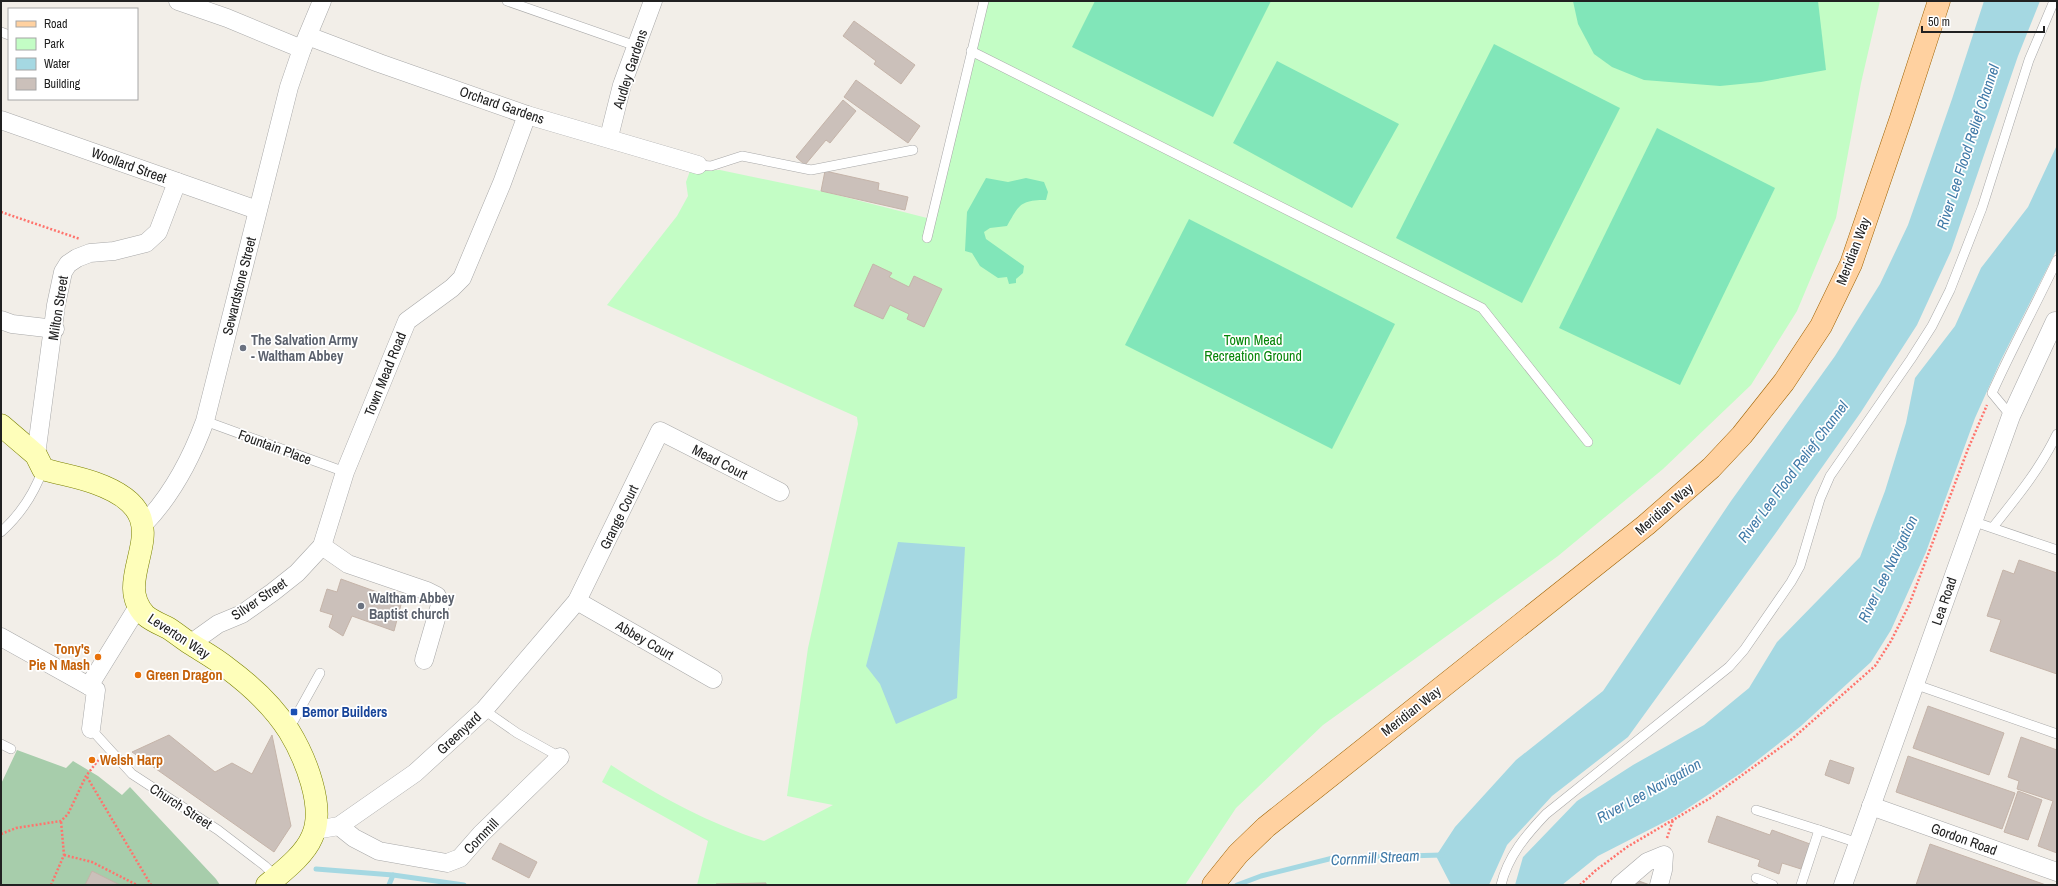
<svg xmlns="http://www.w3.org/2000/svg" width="2058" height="886" font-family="'Archivo Narrow',sans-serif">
<rect width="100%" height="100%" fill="#f2eee8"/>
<path fill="#a7cdab" d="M17 750 66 768 73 761 98 776 122 795 130 787 216 879 220 885H1V784Z"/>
<path fill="#c3fdc5" d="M982 1H1880L1861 83 1836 218 1797 311 1751 385 1663 469 1558 556 1323 725 1236 808 1185 885H697L708 841 602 782 611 765C658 796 710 824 764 841L833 805 787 796 808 648 858 424 857 417 607 305 677 216 688 196 686 182 690 171 720 170 821 191 931 219Z"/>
<g fill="#81e6b9">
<path d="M1095 1H1271L1213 117 1072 47Z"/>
<path d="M1573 1H1818L1826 70 1761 82 1720 86 1644 80 1612 67 1594 54 1578 24Z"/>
<path d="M1494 44 1620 108 1522 303 1396 238Z"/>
<path d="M1277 61 1399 124 1352 208 1233 143Z"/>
<path d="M1657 128 1775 188 1680 385 1559 328Z"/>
<path d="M986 178 1008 182 1026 178 1044 182 1048 192 1046 200C1020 200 1019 205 1007 226L990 228 984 232 986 239 1024 266 1023 273 1016 279V283L1009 284 1007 277 998 278 980 266 972 253 965 251 967 212Z"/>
<path d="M1189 219 1395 324 1332 449 1125 345Z"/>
</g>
<g fill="#a5d8e2">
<path d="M1984 1H2040L2018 56 1951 251 1917 325 1861 412 1775 534 1628 737 1552 796 1507 845 1489 885H1451L1436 856 1455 827 1516 760 1603 691 1731 501 1835 356 1880 284 1908 225 1952 99Z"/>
<path d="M2057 145V249L2001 360 1975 418 1926 552 1891 630 1871 662 1801 726 1741 773 1676 816 1598 856 1562 885H1515L1523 857 1577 801 1633 765 1704 725 1749 688 1777 642 1860 557 1885 491 1906 423 1915 378 1955 326 1981 268 2028 207Z"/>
<path d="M898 542 965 547 957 698 896 724 880 684 866 666Z"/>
</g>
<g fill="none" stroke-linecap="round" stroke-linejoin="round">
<g stroke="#a5d8e2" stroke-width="5">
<path d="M316 869 393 875 464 885"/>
<path d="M389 885 393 875"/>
<path d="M1237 885 1261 876 1333 858 1442 855"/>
</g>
</g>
<g fill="#cbc0ba" stroke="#c5b4a9">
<path d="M854 21 915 65 901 84 874 64 876 61 843 36Z"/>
<path d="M856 80 920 126 908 143 844 97Z"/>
<path d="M843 100 856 111 830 143 826 140 805 165 796 157Z"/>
<path d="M825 171 879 183 878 190 908 197 905 210 821 191Z"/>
<path d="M873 264 892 273 889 277 909 287 914 276 942 289 924 327 907 319 909 314 890 305 883 319 854 306Z"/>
<path d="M2019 560 2057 573V674L1990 651 2001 620 1987 616 2003 570 2014 574Z"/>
<path d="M341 579 402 601 394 631 352 616 343 636 329 627 333 615 320 611 327 589 337 592Z"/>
<path d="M1928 706 2004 733 1989 775 1913 748Z"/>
<path d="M169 735 215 772 232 763 252 774 272 735 291 826 274 852 132 752Z"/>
<path d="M2021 737 2057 750V853L2038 846 2053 801 2017 789 2019 781 2008 777Z"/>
<path d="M1908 756 2015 793 2002 829 1896 792Z"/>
<path d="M1830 760 1854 768 1849 784 1825 775Z"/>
<path d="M2018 791 2042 800 2028 840 2004 832Z"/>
<path d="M1717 816 1770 835 1772 830 1810 844 1801 869 1782 863 1779 874 1758 866 1760 860 1708 842Z"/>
<path d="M500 843 537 862 529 878 492 859Z"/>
<path d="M1930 844 2046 885H1916Z"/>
<path d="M92 871 120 885H85Z"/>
<path d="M1636 880 1650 885H1634Z"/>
<path d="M766 883V885H716V884Z"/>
</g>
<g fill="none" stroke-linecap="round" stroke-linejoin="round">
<g stroke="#a8a8a8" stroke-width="10">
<g id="lane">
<path d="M507 1 636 46"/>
<path d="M1 32 9 35"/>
<path d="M971 51 1482 308 1588 442"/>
<path d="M698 165 711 166 742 156 811 170 913 150"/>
<path d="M927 238 984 1"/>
<path d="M2011 416 1992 393C2012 348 2036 305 2057 260"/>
<path d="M205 421 345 472"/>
<path d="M1972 521 2057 550"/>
<path d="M1993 527C2017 497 2040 469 2057 434"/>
<path d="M1 532C21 514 34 494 43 469"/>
<path d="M1914 684 2057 734"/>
<path d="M484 710 517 733 560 757"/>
<path d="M91 729 132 774 218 830 265 866 276 877"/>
<path d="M289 729 320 673"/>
<path d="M1 744 11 749"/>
<path d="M1756 810 1819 830 1801 885"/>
<path d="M1819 830 1858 843"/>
<path d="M1756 878 1773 885"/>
<path d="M1501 885C1508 856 1526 835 1546 814L1729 667 1744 650 1791 582 1800 566 1820 499 1830 476 1911 359 1932 326 1950 290 1982 208 2029 60 2054 1"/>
</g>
</g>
<g stroke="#a8a8a8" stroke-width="19">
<g id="street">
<path d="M178 1 227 18 302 49"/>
<path d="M308 36 379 63 527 115 698 165"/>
<path d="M1 120 257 210"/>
<path d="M609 137 622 85 653 1"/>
<path d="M1 320 12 324 55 329"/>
<path d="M36 455 56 305 63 272 68 264 77 258 90 253 114 251 146 243 158 232 177 182"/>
<path d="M144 524C172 495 191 459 205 421L289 87 302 49 322 1"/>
<path d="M322 546 348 564 427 591 437 596 440 605 424 660"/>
<path d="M577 601 713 679"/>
<path d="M1 637 96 690 91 729"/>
<path d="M190 644 218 624 242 614 273 592 297 573 322 546 345 472 407 321 452 288 462 278 502 183 527 115"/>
<path d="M89 686 139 605"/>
<path d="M1871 806 2057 872"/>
<path d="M339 826 354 838 379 851 447 863 460 858 481 834 560 757"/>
<path d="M315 830 339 826 415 773 484 710 577 601 660 431 780 492"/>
<path d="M1620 885 1647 862 1664 855 1663 870 1659 885"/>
<path d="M1843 885 2011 416 2055 321"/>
</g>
</g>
<g stroke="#7a8100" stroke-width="23">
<path id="secondary" d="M1 425 36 455 43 469C60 474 79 477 95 483 191 517 106 574 145 615 152 621 160 624 168 628 176 633 183 639 191 644 202 651 215 658 226 667 249 684 274 707 289 731 305 757 326 808 312 837 304 856 282 872 267 885"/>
</g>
<g stroke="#9f6200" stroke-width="23">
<path id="primary" d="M1213 885 1238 854 1266 827 1646 525 1711 468 1742 435 1784 382 1821 326 1851 264 1901 118 1939 1"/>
</g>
<g stroke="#ff736c" stroke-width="2.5" stroke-dasharray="2 2" stroke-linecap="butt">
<path d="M1 212 80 239"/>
<path d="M87 777 151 885"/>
<path d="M1 834 16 828 61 821 68 814 86 776 100 758"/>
<path d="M1667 838 1673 820"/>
<path d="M64 855 92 862 137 885"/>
<path d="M51 885 64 855 61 821"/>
<path d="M1580 885 1595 871 1627 847 1712 797 1792 739 1875 666 1891 641 1909 605 1968 449 1987 405"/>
</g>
<use href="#lane" stroke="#fff" stroke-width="9"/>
<use href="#street" stroke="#fff" stroke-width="18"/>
<use href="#secondary" stroke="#fefeba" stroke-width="22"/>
<use href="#primary" stroke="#ffd1a0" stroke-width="22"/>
</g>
<g fill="#6b7280" stroke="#fff" stroke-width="1.5">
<circle cx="243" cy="348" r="4"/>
<circle cx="361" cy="606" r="4"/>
</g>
<g fill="#e8710a" stroke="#fff" stroke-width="1.5">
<circle cx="98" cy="657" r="4"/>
<circle cx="138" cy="675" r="4"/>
<circle cx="92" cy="760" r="4"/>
</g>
<rect fill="#1a4fb4" stroke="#fff" stroke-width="1.5" x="290" y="708" width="8" height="8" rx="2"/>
<g text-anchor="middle" stroke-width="3.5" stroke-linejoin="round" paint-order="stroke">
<g font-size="14" fill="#212121" stroke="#fff">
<text transform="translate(630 69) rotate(-72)" y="5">Audley Gardens</text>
<text transform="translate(502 105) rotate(19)" y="5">Orchard Gardens</text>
<text transform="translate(129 165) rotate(20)" y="5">Woollard Street</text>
<text transform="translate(1853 251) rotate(-69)" y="5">Meridian Way</text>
<text transform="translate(239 286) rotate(-76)" y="5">Sewardstone Street</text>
<text transform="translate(58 308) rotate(-81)" y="5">Milton Street</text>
<text transform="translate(385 374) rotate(-68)" y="5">Town Mead Road</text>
<text transform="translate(275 447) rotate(20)" y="5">Fountain Place</text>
<text transform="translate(720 462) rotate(27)" y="5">Mead Court</text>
<text transform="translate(1664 509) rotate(-41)" y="5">Meridian Way</text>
<text transform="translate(619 517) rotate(-64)" y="5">Grange Court</text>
<text transform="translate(259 599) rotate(-34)" y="5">Silver Street</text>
<text transform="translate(1944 601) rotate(-71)" y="5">Lea Road</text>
<text transform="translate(179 636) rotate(33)" y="5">Leverton Way</text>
<text transform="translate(645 640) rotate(30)" y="5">Abbey Court</text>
<text transform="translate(1411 711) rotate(-38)" y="5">Meridian Way</text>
<text transform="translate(459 733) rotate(-43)" y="5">Greenyard</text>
<text transform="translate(181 806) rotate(33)" y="5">Church Street</text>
<text transform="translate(481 836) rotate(-46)" y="5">Cornmill</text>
<text transform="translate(1964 839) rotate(20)" y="5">Gordon Road</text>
</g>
<g font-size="14" font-weight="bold" fill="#5b616d" stroke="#fff" text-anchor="start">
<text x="251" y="345">The Salvation Army<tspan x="251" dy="16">- Waltham Abbey</tspan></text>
<text x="369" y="603">Waltham Abbey<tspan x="369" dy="16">Baptist church</tspan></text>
</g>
<g font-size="14" fill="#058508" stroke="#fff">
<text x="1253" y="345">Town Mead<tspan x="1253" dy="16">Recreation Ground</tspan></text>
</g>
<g font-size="14" font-weight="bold" fill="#c56008" stroke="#fff" text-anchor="start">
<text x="90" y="654" text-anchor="end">Tony's<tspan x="90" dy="16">Pie N Mash</tspan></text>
<text x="146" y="680">Green Dragon</text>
<text x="100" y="765">Welsh Harp</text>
</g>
<g font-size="14" font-weight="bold" fill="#164399" stroke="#fff" text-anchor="start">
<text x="302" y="717">Bemor Builders</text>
</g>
<g font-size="15" font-style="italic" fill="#407aa8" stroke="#fff">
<text transform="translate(1968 147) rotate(-72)" y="5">River Lee Flood Relief Channel</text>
<text transform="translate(1793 472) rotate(-53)" y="5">River Lee Flood Relief Channel</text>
<text transform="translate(1888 569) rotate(-64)" y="5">River Lee Navigation</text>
<text transform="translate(1649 791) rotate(-29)" y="5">River Lee Navigation</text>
<text transform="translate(1375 858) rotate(-3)" y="5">Cornmill Stream</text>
</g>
</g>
<rect width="2058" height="886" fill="none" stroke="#212121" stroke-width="4"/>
<rect x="8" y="8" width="130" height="92" fill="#ffffff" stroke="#a6a6a6"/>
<rect x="16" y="21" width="20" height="6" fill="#ffd1a0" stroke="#a6a6a6"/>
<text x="44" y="28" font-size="12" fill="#212121">Road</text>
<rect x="16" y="38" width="20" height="12" fill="#c3fdc5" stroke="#a6a6a6"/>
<text x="44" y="48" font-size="12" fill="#212121">Park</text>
<rect x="16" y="58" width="20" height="12" fill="#a5d8e2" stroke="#a6a6a6"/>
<text x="44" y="68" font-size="12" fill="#212121">Water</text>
<rect x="16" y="78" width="20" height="12" fill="#cbc0ba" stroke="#a6a6a6"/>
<text x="44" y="88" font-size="12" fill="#212121">Building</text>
<path d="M1922 26v6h122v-6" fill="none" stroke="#212121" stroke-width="2"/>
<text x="1928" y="26" font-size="12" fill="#212121" stroke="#ffffff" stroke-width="3" paint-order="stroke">50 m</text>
</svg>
